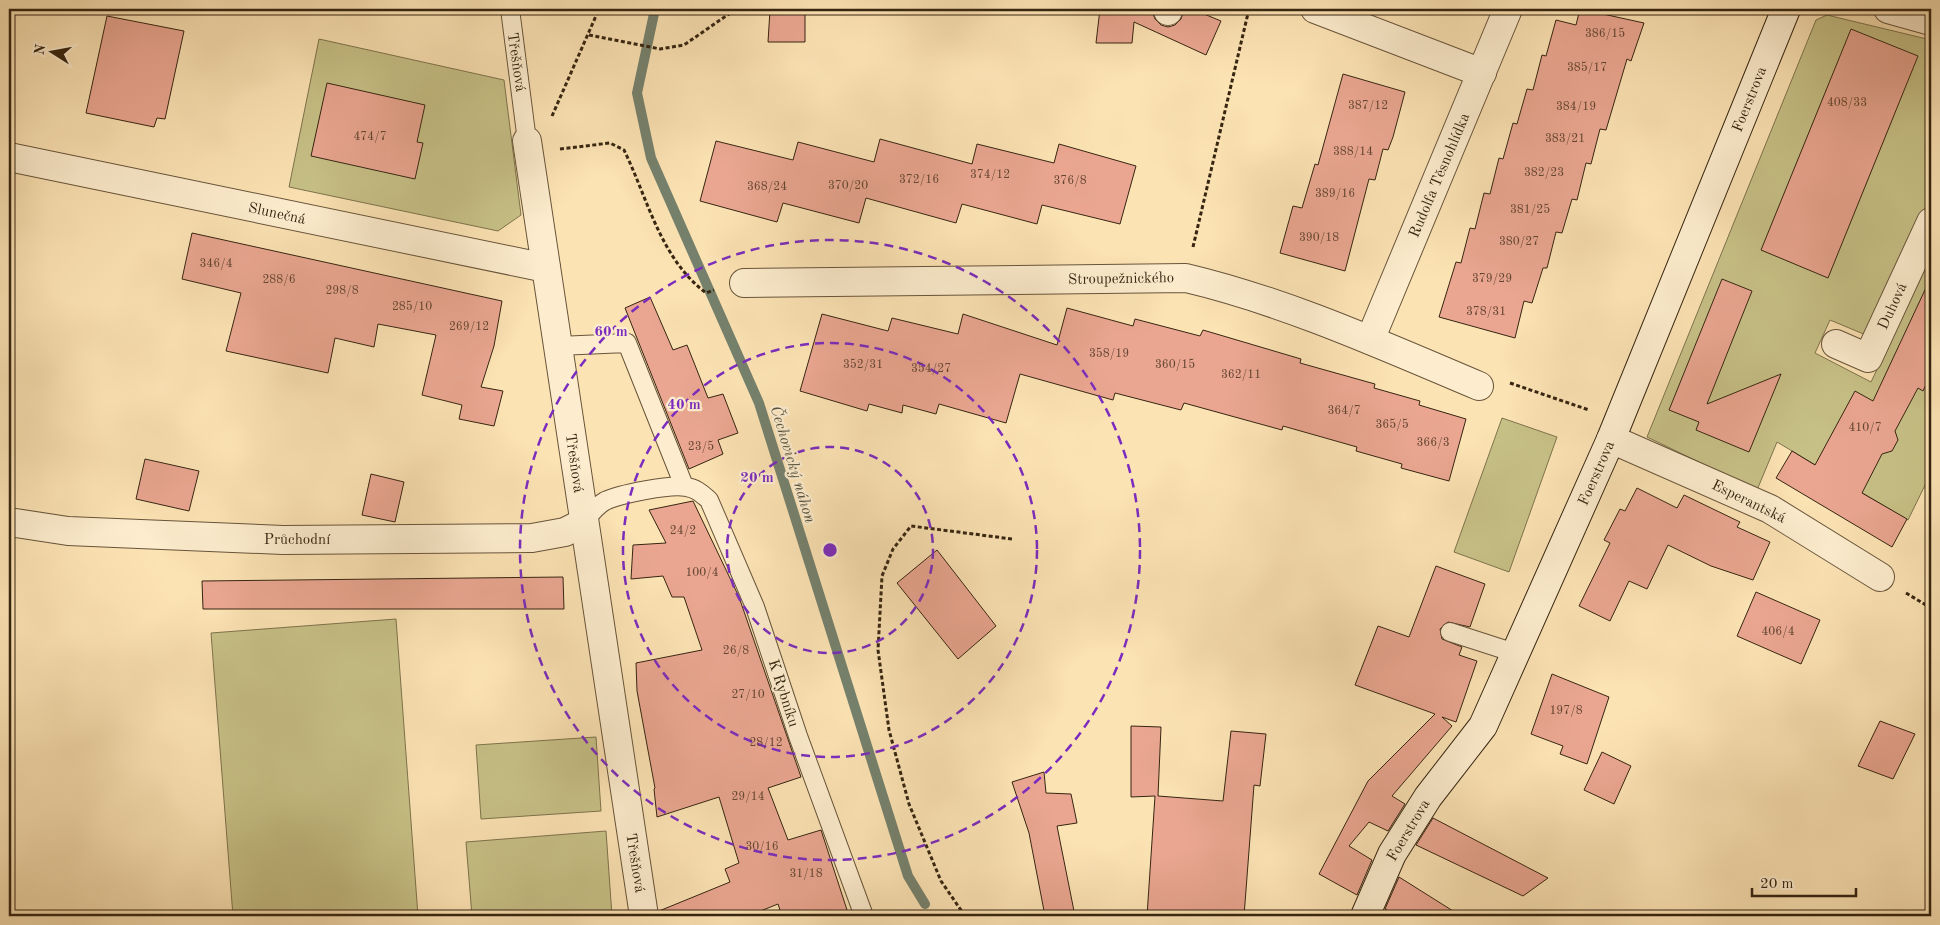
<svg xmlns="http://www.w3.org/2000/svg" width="1940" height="925" font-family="'Old Standard TT',serif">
<rect width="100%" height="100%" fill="#fce3b4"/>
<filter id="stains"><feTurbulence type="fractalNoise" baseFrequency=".004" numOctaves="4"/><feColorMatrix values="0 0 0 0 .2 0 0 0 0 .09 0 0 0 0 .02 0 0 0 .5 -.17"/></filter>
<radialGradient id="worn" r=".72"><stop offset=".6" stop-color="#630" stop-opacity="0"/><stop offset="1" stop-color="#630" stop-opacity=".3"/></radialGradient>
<g fill="#c7c187" stroke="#7e734c">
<path d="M1827 15 1931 40V196L1866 335 1830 320 1815 353 1871 382 1931 255V473L1908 520 1777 442 1757 490 1647 437 1816 20Z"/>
<path d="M319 39 504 80 521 215 498 231 289 187Z"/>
<path d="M1502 418 1557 437 1509 572 1454 552Z"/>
<path d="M396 619 418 916H233L211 633Z"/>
<path d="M596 737 601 811 481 819 476 745Z"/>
<path d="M606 831 612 916H472L466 842Z"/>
</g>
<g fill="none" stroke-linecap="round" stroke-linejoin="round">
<path stroke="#75816d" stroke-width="10" d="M655 9 637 93 651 158 759 403 908 876 925 904"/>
</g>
<g fill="#eaa691" stroke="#362511">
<path d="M1100 9 1152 11 1155 19 1161 25 1168 27 1175 25 1181 19 1184 9H1192L1221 21 1206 55 1134 22 1132 43H1096Z"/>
<path d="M1580 9 1644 23 1631 61 1627 59 1606 130 1600 129 1591 164 1586 163 1577 200 1572 199 1562 233 1556 232 1547 268H1543L1532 303 1524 301 1515 338 1439 317 1456 262 1461 263 1470 228 1475 229 1484 193 1490 194 1499 158 1503 159 1513 123 1517 124 1527 89 1533 90 1542 55 1546 56 1556 20 1576 25Z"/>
<path d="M770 10H805V42H768Z"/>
<path d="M107 16 184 31 165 119 157 118 154 127 86 113Z"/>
<path d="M1851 29 1918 56 1828 278 1761 250Z"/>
<path d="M1343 74 1405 92 1393 137 1388 150 1383 149 1375 180 1369 179 1345 271 1280 253 1293 206 1302 208 1315 164 1318 165Z"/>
<path d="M327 83 425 105 417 142 423 143 415 179 311 156Z"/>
<path d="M880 139 972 164 977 144 1054 163 1059 144 1136 166 1120 224 1042 205 1037 224 962 204 956 223 866 198 859 223 783 203 777 222 700 201 716 141 793 160 798 142 874 162Z"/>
<path d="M192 233 502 301 494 346 481 387 503 391 494 426 459 419 462 405 422 395 436 335 378 324 374 347 335 338 328 373 226 351 241 293 182 279Z"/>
<path d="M1931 277V374L1923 391 1918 388 1895 431 1898 440 1892 451 1882 454 1862 493 1907 519 1892 547 1776 478 1792 451 1815 465 1855 391 1873 401Z"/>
<path d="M1722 279 1752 291 1707 404 1781 374 1749 452 1696 430 1699 422 1669 410Z"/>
<path d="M650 297 673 350 687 345 708 398 723 394 738 433 718 440 723 454 689 469 625 308Z"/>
<path d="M1067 308 1133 326 1135 319 1200 336 1203 330 1301 359 1300 363 1375 384 1374 388 1420 401 1419 405 1466 419 1449 481 1401 468 1402 464 1356 451 1357 447 1283 426 1282 430 1184 403 1181 410 1115 393 1113 400 1020 374 1006 423 939 404 936 414 903 405 902 413 869 404 867 411 800 391 822 314 888 331 892 318 958 334 963 314 1057 345Z"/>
<path d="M145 459 199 471 189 511 136 499Z"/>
<path d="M371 474 404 482 395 522 362 515Z"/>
<path d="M1637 488 1677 508 1684 495 1740 522 1737 527 1770 542 1753 580 1711 566 1668 545 1647 589 1629 581 1610 621 1579 606 1610 543 1604 540 1620 509 1625 511Z"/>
<path d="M693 501 739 597 801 777 768 788 788 840 821 830 849 916H782L778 904 748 916H659V911L730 882 725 869 739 863 719 797 657 817 654 789 655 788 637 691 636 663 702 650 684 597H672L663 576 631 579 633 545 666 543 649 510Z"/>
<path d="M937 550 996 626 958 659 897 583Z"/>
<path d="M1436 566 1485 584 1470 627 1448 622 1440 629 1442 639 1462 647 1459 655 1477 661 1456 722 1442 717 1452 726 1392 796 1405 804 1388 831 1369 822 1349 846 1372 860 1357 895 1319 874 1368 781 1435 714 1355 685 1378 626 1409 637Z"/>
<path d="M563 577 564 609H203L202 581Z"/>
<path d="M1756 592 1820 620 1801 664 1737 636Z"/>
<path d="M1552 674 1609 697 1587 764 1560 754 1563 746 1531 734Z"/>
<path d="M1880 721 1915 734 1893 779 1858 766Z"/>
<path d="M1131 726 1161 727 1158 796 1223 801 1231 731 1266 734 1260 786 1254 785 1244 916H1147L1155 796 1131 797Z"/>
<path d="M1602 752 1631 766 1614 804 1584 790Z"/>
<path d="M1044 772 1046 793 1071 794 1077 823 1057 826 1075 916H1045L1029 833 1012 782Z"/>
<path d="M1433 818 1548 878 1523 896 1416 845Z"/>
<path d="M1399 877 1461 916H1398L1385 909Z"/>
</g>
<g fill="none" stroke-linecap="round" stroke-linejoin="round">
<g stroke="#68543a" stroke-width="20">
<g id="lane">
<path d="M510 9 527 141"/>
<path d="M558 346 627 343 684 486"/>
<path d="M583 523C590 514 596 506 605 501 620 494 670 484 686 487 696 488 702 494 709 500L755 607 798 736 864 916"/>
<path d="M1450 632 1515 653"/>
</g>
</g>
<g stroke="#68543a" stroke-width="30">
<g id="street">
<path d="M1315 9 1482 73"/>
<path d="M1888 9 1931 21"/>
<path d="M1168 11V9"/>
<path d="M527 141 644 916"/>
<path d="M9 157 546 268"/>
<path d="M744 283 1186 278C1287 302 1384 346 1479 386"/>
<path d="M1370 340 1508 9"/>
<path d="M1836 344 1868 358 1931 222"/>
<path d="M1611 439 1770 509 1880 577"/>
<path d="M9 522 68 531 283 540 532 538 565 532 583 523"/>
</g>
</g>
<g stroke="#362511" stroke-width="30">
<path id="secondary" d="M1365 916 1392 854 1428 797 1483 726 1611 439 1786 9"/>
</g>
<g stroke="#362511" stroke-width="3" stroke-dasharray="4 2.5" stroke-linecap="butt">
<path d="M589 35 660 49 684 45 736 9"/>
<path d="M552 116 599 9"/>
<path d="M560 149 610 143 624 150C648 199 660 258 706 293L714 290"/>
<path d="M1193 247 1249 9"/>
<path d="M1510 383 1589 410"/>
<path d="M1906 593 1931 608"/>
<path d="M965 916 941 881 909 804 889 730 878 650 882 576 893 549 911 526 1012 539"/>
</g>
<use href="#lane" stroke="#fdedce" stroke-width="18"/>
<use href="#street" stroke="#fdedce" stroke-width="28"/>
<use href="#secondary" stroke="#fdedce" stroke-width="28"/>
</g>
<g fill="none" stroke="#7b2cbf" stroke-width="2.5" stroke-dasharray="9 6">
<circle cx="830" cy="550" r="103"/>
<circle cx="830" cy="550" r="207"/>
<circle cx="830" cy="550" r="310"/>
</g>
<g text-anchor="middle" stroke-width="4.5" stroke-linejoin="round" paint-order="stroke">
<g font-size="12" fill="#634531">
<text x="1605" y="37">386/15</text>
<text x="1587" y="71">385/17</text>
<text x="1847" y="106">408/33</text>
<text x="1368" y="109">387/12</text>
<text x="1576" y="110">384/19</text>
<text x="370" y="140">474/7</text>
<text x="1565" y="142">383/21</text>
<text x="1353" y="155">388/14</text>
<text x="1544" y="176">382/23</text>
<text x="990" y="178">374/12</text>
<text x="919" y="183">372/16</text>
<text x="1070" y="184">376/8</text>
<text x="848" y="189">370/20</text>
<text x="767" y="190">368/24</text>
<text x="1335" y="197">389/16</text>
<text x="1530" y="213">381/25</text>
<text x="1319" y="241">390/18</text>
<text x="1519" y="245">380/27</text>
<text x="216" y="267">346/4</text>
<text x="1492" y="282">379/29</text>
<text x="279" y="283">288/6</text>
<text x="342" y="294">298/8</text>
<text x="412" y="310">285/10</text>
<text x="1486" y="315">378/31</text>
<text x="469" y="330">269/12</text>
<text x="1109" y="357">358/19</text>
<text x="863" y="368">352/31</text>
<text x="1175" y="368">360/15</text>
<text x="931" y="372">354/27</text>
<text x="1241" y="378">362/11</text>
<text x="1344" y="414">364/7</text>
<text x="1392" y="428">365/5</text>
<text x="1865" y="431">410/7</text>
<text x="1433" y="446">366/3</text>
<text x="701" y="450">23/5</text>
<text x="683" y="534">24/2</text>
<text x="702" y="576">100/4</text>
<text x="1778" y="635">406/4</text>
<text x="736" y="654">26/8</text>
<text x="748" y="698">27/10</text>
<text x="1566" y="714">197/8</text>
<text x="766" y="746">28/12</text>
<text x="748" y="800">29/14</text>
<text x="762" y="850">30/16</text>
<text x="806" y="877">31/18</text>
</g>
<g font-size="15" fill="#362511" stroke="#fdedce">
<text transform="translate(517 62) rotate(82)" y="5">Třešňová</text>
<text transform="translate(1749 99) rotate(-68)" y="5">Foerstrova</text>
<text transform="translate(1439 175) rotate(-67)" y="5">Rudolfa Těsnohlídka</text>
<text transform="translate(277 213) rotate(12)" y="5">Slunečná</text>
<text transform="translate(1121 278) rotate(-1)" y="5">Stroupežnického</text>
<text transform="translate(1892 306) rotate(-65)" y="5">Duhová</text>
<text transform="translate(575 463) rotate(82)" y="5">Třešňová</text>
<text transform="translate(1596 473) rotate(-66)" y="5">Foerstrova</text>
<text transform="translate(1749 501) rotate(26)" y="5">Esperantská</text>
<text x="297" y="544">Průchodní</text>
<text transform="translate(784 693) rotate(72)" y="5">K Rybníku</text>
<text transform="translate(1408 830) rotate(-59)" y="5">Foerstrova</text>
<text transform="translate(636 863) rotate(81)" y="5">Třešňová</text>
</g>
<g font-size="16" font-style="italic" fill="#56533f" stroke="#fdedce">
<text transform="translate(794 464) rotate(73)" y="6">Čechovický náhon</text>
</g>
</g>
<circle cx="830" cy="550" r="8" fill="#7b2cbf" stroke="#fdedce" stroke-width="2.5"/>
<g font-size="15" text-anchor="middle" font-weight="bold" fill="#7b2cbf" stroke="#fdedce" stroke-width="4.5" stroke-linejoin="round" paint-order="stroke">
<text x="611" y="336">60 m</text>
<text x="684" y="409">40 m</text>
<text x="757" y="482">20 m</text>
</g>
<rect width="1940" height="925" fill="none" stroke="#fce3b4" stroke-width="30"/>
<rect x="10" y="10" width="1920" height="905" fill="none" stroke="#362511" stroke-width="2.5"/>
<rect x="15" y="15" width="1910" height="895" fill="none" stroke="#362511"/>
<g transform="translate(52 52) rotate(281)" stroke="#fdedce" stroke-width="4" paint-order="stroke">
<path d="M0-4L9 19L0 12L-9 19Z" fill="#362511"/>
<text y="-8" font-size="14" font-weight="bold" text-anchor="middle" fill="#362511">N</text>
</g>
<path d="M1752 888v8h104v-8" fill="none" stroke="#362511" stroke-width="2.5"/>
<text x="1760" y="888" font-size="15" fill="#362511" stroke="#fdedce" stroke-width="4" paint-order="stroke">20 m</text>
<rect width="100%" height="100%" filter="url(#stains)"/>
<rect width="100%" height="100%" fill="url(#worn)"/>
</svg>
